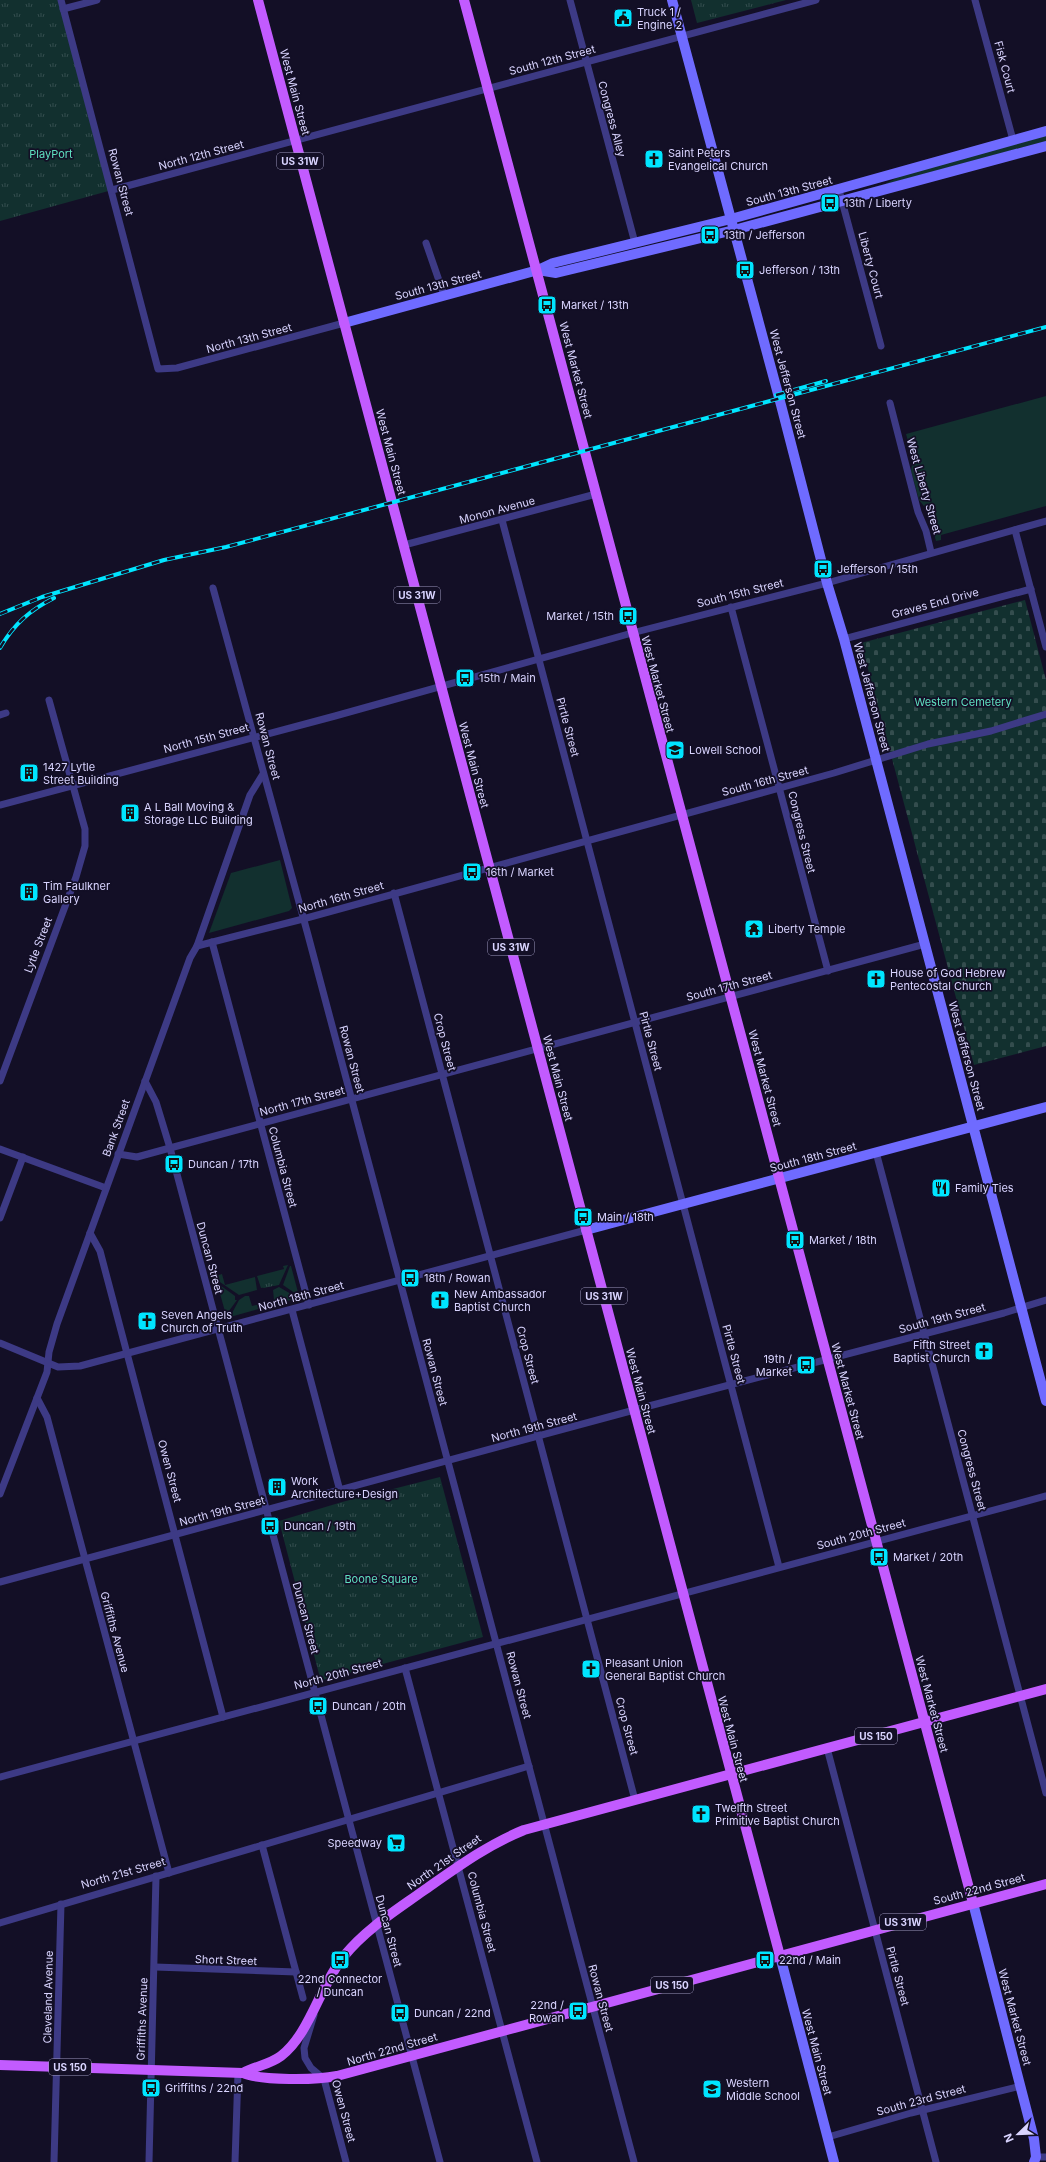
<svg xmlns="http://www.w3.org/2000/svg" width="1046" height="2162" font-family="Inter,sans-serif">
<defs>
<pattern id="cemetery-stones" width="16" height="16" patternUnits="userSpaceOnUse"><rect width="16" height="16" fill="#12302f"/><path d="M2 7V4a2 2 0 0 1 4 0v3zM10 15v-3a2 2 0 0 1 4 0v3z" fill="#344d4e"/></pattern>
<pattern id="park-tufts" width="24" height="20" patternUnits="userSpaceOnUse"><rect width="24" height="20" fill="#12302f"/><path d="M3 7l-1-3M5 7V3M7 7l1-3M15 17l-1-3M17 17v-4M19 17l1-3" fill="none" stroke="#344d4e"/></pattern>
</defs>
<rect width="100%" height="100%" fill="#130f26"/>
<g fill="#12302f">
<path d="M1046 136V141L853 193 885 184 904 174Z"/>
<path d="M1046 396V506L941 535V540L936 541 927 510 919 500 911 471 913 459 906 434Z"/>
<path d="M280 860 292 908 289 911 209 933 231 873Z"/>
<path d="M288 1265 279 1285 261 1288 257 1276 284 1269 283 1266Z"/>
<path d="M290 1266H291L299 1296 283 1285Z"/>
<path d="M222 1274 225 1285 255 1277 257 1290 239 1295 217 1280 216 1276Z"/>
<path d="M217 1283 235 1296V1300H237L226 1315Z"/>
<path d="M279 1287 298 1298 266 1307 265 1303 274 1300 273 1290Z"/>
<path d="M245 1296H249L252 1306 261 1304 262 1308 230 1317 239 1300Z"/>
</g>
<path fill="url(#cemetery-stones)" d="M1025 600 1046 680V1046L974 1065 861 643Z"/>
<g fill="url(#park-tufts)">
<path d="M0 0H62L112 190 0 221Z"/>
<path d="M691 0H786L697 23Z"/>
<path d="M276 1274 279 1282 277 1285 264 1288 261 1286 260 1278Z"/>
<path d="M440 1477 483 1637 323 1680 319 1674 279 1521 342 1502Z"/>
</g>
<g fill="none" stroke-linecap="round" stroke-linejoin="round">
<g stroke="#3d3a85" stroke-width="7">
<path d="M61 0 158 369 177 368 344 323"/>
<path d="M570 0 635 243"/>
<path d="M975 0 1013 140"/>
<path d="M63 9 97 0"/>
<path d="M112 190 816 0"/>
<path d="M839 190 881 346"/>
<path d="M426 243 444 295"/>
<path d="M890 403 918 512 926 531 931 552"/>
<path d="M502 520 779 1567"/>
<path d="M1015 530 1046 647"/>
<path d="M404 545 596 494"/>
<path d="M213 588 308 935 634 2162"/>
<path d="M731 607 828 971"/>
<path d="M844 639 1031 589"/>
<path d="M0 715 6 713"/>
<path d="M0 805 335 716 632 633 827 583 1046 521"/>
<path d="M394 893 635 1800"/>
<path d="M212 942 309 1305"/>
<path d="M197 946 303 919 834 773 928 744 991 731 1046 714"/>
<path d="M0 1081 76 877 85 846V829L49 700"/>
<path d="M145 1081 156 1102 170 1148 440 2162"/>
<path d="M0 1149 106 1188"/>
<path d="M876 1152 1046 1793"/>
<path d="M118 1154 137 1157 170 1148 925 944"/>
<path d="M0 1218 23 1157"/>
<path d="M90 1233 100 1251 223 1717"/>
<path d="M292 1310 340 1491"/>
<path d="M0 1343 58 1367 80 1366 586 1230"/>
<path d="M37 1398 47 1417 169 1873"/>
<path d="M0 1494 47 1372 49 1352 57 1324 190 958 197 946 250 795 263 774"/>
<path d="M0 1582 649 1406 1004 1313 1046 1300"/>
<path d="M405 1668 537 2162"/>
<path d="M827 1748 936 2162"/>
<path d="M0 1777 1046 1496"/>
<path d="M262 1845 303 1998"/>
<path d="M0 1923 529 1766"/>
<path d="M155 1967 296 1972"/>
<path d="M314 2015 304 2048 305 2058 311 2068 324 2079 346 2162"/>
<path d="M828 2137 911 2113 1021 2086"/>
<path d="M1036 2157H1046"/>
<path d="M54 2162 61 1904"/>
<path d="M149 2162 156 1876"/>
<path d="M235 2162 238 2073"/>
</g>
<g stroke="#6f6bff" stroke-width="10">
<path d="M672 0 781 405 827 583 844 639 1046 1401"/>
<path d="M538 270 556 273 734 230 1046 146"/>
<path d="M344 323 538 270 553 263 731 219 1046 131"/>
<path d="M586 1230 1046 1107"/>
<path d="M973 1903 1034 2139 1036 2157 1034 2162"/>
<path d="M780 1956 834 2162"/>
</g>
<g stroke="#c25bff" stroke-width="10">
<path d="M258 0 780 1956"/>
<path d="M464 0 973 1903"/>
<path d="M0 2065 243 2073C261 2081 317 2080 337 2076L1046 1884"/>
<path d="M243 2073C255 2066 269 2065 281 2056 310 2034 320 1985 344 1956 366 1929 395 1911 423 1891 456 1868 487 1845 524 1830L1046 1689"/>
</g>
<g stroke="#00e5ff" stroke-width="4">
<g id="rail">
<path d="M776 395 826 381"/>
<path d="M0 614 42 597 164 560 226 547 1046 327"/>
<path d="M0 648C14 624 30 610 54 598"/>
</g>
</g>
<use href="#rail" stroke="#130f26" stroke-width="2.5" stroke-dasharray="8" stroke-linecap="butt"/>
</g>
<defs>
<g id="civic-square" transform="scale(1)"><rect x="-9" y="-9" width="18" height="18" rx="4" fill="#00e5ff" stroke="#130f26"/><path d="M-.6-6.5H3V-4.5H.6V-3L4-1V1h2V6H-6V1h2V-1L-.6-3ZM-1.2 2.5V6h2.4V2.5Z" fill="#111"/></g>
<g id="church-square" transform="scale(1)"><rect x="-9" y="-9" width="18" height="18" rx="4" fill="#00e5ff" stroke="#130f26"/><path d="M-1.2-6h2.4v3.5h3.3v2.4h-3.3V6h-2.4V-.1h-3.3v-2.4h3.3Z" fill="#111"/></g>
<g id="bus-square" transform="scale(1)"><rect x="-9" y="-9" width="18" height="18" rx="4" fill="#00e5ff" stroke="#130f26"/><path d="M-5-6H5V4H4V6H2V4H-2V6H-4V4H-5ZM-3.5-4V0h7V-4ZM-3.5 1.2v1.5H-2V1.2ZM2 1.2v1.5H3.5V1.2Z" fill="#111"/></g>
<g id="school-square" transform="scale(1)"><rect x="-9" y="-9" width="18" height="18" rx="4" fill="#00e5ff" stroke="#130f26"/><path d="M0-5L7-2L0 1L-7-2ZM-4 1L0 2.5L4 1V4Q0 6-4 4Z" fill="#111"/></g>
<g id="building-square" transform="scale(1)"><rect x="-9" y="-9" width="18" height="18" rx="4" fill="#00e5ff" stroke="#130f26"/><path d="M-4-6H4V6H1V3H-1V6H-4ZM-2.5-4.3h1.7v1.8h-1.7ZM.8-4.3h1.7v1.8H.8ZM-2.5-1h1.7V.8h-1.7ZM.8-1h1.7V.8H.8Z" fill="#111"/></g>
<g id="temple-square" transform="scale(1)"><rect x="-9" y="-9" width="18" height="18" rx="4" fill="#00e5ff" stroke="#130f26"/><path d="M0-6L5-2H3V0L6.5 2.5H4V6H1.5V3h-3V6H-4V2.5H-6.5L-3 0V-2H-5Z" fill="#111"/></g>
<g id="restaurant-square" transform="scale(1)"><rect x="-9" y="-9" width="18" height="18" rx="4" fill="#00e5ff" stroke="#130f26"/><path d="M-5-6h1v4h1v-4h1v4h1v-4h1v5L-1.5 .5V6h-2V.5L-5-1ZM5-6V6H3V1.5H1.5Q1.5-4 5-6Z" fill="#111"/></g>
<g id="supermarket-square" transform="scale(1)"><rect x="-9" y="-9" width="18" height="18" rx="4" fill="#00e5ff" stroke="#130f26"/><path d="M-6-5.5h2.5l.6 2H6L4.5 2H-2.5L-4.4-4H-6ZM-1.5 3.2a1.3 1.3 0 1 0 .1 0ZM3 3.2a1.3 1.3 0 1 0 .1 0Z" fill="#111"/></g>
</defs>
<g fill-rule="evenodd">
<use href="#civic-square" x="623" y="18"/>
<use href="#church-square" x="654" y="159"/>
<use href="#bus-square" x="830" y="203"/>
<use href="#bus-square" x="710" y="235"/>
<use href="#bus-square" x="745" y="270"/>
<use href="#bus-square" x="547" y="305"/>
<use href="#bus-square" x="823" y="569"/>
<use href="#bus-square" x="628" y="616"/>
<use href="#bus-square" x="465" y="678"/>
<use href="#school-square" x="675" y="750"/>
<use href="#building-square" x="29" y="773"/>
<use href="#building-square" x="130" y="813"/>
<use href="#bus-square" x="472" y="872"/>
<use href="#building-square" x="29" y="892"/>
<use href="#temple-square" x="754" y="929"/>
<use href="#church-square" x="876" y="979"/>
<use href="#bus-square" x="174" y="1164"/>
<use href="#restaurant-square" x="941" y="1188"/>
<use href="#bus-square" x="583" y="1217"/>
<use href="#bus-square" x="795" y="1240"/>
<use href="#bus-square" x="410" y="1278"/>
<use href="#church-square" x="440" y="1300"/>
<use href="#church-square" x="147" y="1321"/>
<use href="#church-square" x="984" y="1351"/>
<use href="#bus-square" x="806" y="1365"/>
<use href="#building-square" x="277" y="1487"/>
<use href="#bus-square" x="270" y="1526"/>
<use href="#bus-square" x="879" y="1557"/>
<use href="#church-square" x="591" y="1669"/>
<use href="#bus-square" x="318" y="1706"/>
<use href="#church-square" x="701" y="1814"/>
<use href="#supermarket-square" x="396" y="1843"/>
<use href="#bus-square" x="340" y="1960"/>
<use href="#bus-square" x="765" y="1960"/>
<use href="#bus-square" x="578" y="2011"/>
<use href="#bus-square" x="400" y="2013"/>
<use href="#bus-square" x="151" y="2088"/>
<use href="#school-square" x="712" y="2089"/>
</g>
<g text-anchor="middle" stroke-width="3.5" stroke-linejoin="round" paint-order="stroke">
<g fill="#130f26" stroke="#9e99be" stroke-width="1">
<rect x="277" y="153" width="46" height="16" rx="3"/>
<rect x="394" y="587" width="46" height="16" rx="3"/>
<rect x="488" y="939" width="46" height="16" rx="3"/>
<rect x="581" y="1288" width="46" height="16" rx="3"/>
<rect x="855" y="1728" width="42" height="16" rx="3"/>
<rect x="880" y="1914" width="46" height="16" rx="3"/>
<rect x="651" y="1977" width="42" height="16" rx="3"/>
<rect x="49" y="2059" width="42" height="16" rx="3"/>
</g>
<g font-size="10" font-weight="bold" fill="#d9d4ff">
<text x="300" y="165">US 31W</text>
<text x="417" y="599">US 31W</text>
<text x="511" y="951">US 31W</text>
<text x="604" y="1300">US 31W</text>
<text x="876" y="1740">US 150</text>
<text x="903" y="1926">US 31W</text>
<text x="672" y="1989">US 150</text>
<text x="70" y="2071">US 150</text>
</g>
<g font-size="11" fill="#d9d4ff" stroke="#130f26" text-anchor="start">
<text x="637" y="16">Truck 1 /<tspan x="637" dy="13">Engine 2</tspan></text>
<text x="668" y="157">Saint Peters<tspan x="668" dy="13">Evangelical Church</tspan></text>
<text x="844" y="207">13th / Liberty</text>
<text x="724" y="239">13th / Jefferson</text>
<text x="759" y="274">Jefferson / 13th</text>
<text x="561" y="309">Market / 13th</text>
<text x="837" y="573">Jefferson / 15th</text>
<text x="614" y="620" text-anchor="end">Market / 15th</text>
<text x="479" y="682">15th / Main</text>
<text x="689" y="754">Lowell School</text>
<text x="43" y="771">1427 Lytle<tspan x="43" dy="13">Street Building</tspan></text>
<text x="144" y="811">A L Ball Moving &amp;<tspan x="144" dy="13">Storage LLC Building</tspan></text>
<text x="486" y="876">16th / Market</text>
<text x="43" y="890">Tim Faulkner<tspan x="43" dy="13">Gallery</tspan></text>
<text x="768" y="933">Liberty Temple</text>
<text x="890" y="977">House of God Hebrew<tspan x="890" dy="13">Pentecostal Church</tspan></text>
<text x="188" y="1168">Duncan / 17th</text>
<text x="955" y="1192">Family Ties</text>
<text x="597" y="1221">Main / 18th</text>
<text x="809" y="1244">Market / 18th</text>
<text x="424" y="1282">18th / Rowan</text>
<text x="454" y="1298">New Ambassador<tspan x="454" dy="13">Baptist Church</tspan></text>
<text x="161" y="1319">Seven Angels<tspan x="161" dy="13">Church of Truth</tspan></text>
<text x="970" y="1349" text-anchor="end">Fifth Street<tspan x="970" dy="13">Baptist Church</tspan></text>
<text x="792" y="1363" text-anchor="end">19th /<tspan x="792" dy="13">Market</tspan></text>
<text x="291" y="1485">Work<tspan x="291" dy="13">Architecture+Design</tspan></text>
<text x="284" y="1530">Duncan / 19th</text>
<text x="893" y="1561">Market / 20th</text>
<text x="605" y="1667">Pleasant Union<tspan x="605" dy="13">General Baptist Church</tspan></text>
<text x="332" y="1710">Duncan / 20th</text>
<text x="715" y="1812">Twelfth Street<tspan x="715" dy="13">Primitive Baptist Church</tspan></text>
<text x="382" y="1847" text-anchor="end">Speedway</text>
<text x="779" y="1964">22nd / Main</text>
<text x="340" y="1983" text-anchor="middle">22nd Connector<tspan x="340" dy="13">/ Duncan</tspan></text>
<text x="564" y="2009" text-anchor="end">22nd /<tspan x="564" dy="13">Rowan</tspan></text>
<text x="414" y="2017">Duncan / 22nd</text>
<text x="726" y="2087">Western<tspan x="726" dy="13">Middle School</tspan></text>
<text x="165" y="2092">Griffiths / 22nd</text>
</g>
<g font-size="11" fill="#d9d4ff" stroke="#130f26">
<text transform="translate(552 60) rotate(-15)" y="4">South 12th Street</text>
<text transform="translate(1005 67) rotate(75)" y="4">Fisk Court</text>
<text transform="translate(295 92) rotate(75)" y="4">West Main Street</text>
<text transform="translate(612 119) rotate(75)" y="4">Congress Alley</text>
<text transform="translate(201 155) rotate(-15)" y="4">North 12th Street</text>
<text transform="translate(121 182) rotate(75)" y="4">Rowan Street</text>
<text transform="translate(789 191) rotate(-15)" y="4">South 13th Street</text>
<text transform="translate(871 265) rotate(75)" y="4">Liberty Court</text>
<text transform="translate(438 285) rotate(-15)" y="4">South 13th Street</text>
<text transform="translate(249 338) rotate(-15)" y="4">North 13th Street</text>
<text transform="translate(576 370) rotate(75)" y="4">West Market Street</text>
<text transform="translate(788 384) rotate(75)" y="4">West Jefferson Street</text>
<text transform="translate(391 452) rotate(75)" y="4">West Main Street</text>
<text transform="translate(924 486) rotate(74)" y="4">West Liberty Street</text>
<text transform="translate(497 510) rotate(-15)" y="4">Monon Avenue</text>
<text transform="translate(740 593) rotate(-14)" y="4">South 15th Street</text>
<text transform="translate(935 603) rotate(-15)" y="4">Graves End Drive</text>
<text transform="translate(658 684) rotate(75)" y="4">West Market Street</text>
<text transform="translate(872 697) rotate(75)" y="4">West Jefferson Street</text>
<text transform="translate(568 727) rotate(75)" y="4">Pirtle Street</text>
<text transform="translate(206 738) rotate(-15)" y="4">North 15th Street</text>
<text transform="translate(268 746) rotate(75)" y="4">Rowan Street</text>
<text transform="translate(474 765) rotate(75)" y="4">West Main Street</text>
<text transform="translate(765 781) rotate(-15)" y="4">South 16th Street</text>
<text transform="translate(802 832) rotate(76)" y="4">Congress Street</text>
<text transform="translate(341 897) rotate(-16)" y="4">North 16th Street</text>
<text transform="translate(38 945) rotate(-69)" y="4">Lytle Street</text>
<text transform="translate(729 986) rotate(-15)" y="4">South 17th Street</text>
<text transform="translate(651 1041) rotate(75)" y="4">Pirtle Street</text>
<text transform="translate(445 1042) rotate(75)" y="4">Crop Street</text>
<text transform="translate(967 1056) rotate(75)" y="4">West Jefferson Street</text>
<text transform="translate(352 1059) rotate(75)" y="4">Rowan Street</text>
<text transform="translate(558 1078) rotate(75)" y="4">West Main Street</text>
<text transform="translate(765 1078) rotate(75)" y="4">West Market Street</text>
<text transform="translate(302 1101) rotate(-15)" y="4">North 17th Street</text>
<text transform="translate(116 1128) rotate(-70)" y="4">Bank Street</text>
<text transform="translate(813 1157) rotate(-15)" y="4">South 18th Street</text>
<text transform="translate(283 1167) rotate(75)" y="4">Columbia Street</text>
<text transform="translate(210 1258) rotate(75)" y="4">Duncan Street</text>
<text transform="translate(301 1296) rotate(-15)" y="4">North 18th Street</text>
<text transform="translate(942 1318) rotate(-15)" y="4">South 19th Street</text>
<text transform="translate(734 1354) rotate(75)" y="4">Pirtle Street</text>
<text transform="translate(528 1355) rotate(75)" y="4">Crop Street</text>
<text transform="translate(435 1372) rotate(75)" y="4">Rowan Street</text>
<text transform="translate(641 1391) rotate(75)" y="4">West Main Street</text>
<text transform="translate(848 1391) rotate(75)" y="4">West Market Street</text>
<text transform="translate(534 1427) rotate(-15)" y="4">North 19th Street</text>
<text transform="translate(972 1470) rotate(75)" y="4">Congress Street</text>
<text transform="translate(170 1471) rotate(75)" y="4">Owen Street</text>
<text transform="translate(222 1511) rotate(-15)" y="4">North 19th Street</text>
<text transform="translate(861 1534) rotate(-15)" y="4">South 20th Street</text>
<text transform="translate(306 1618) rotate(75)" y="4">Duncan Street</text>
<text transform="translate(115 1632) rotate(75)" y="4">Griffiths Avenue</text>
<text transform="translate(338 1674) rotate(-15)" y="4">North 20th Street</text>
<text transform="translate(519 1685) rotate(75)" y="4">Rowan Street</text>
<text transform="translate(932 1704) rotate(75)" y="4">West Market Street</text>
<text transform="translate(627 1726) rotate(75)" y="4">Crop Street</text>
<text transform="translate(733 1739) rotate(75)" y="4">West Main Street</text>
<text transform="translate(444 1862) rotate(-35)" y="4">North 21st Street</text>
<text transform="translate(123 1873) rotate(-16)" y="4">North 21st Street</text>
<text transform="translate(979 1889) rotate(-15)" y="4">South 22nd Street</text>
<text transform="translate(482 1912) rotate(75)" y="4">Columbia Street</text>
<text transform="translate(389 1931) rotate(75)" y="4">Duncan Street</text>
<text transform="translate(226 1960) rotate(2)" y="4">Short Street</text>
<text transform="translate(898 1976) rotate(75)" y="4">Pirtle Street</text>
<text transform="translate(48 1997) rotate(-89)" y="4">Cleveland Avenue</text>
<text transform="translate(601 1998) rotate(75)" y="4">Rowan Street</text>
<text transform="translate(1015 2017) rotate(75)" y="4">West Market Street</text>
<text transform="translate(142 2019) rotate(-88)" y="4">Griffiths Avenue</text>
<text transform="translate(392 2049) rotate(-16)" y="4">North 22nd Street</text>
<text transform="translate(817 2052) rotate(75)" y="4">West Main Street</text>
<text transform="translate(921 2100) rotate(-15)" y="4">South 23rd Street</text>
<text transform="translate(344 2111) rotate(75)" y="4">Owen Street</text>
</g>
<g font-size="11" fill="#5fe0c0" stroke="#130f26">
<text x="51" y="158">PlayPort</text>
<text x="963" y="706">Western Cemetery</text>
<text x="381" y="1583">Boone Square</text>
</g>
</g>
<g transform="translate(1018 2134) rotate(247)" stroke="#130f26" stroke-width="3" paint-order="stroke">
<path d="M0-3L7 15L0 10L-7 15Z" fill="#d9d4ff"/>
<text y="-6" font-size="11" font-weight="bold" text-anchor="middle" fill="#d9d4ff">N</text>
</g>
</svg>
